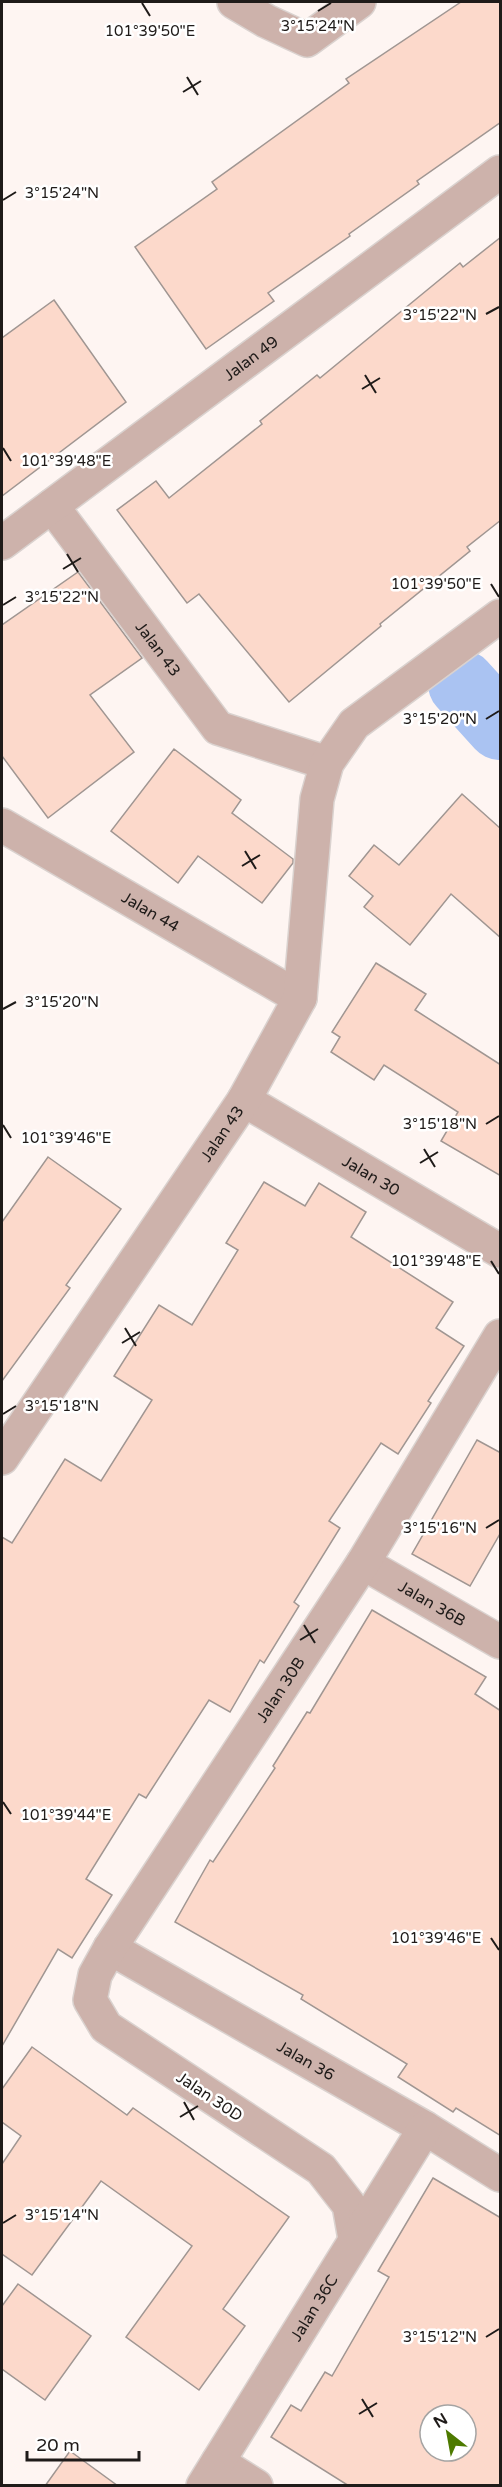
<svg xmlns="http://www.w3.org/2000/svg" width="502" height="2487" font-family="'Varela Round',sans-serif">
<rect width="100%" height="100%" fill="#fef5f2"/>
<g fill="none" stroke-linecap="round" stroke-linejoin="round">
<path stroke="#aac3f2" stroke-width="68" d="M462 684 500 726"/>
</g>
<g fill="#fcd9cb" stroke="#a09692" stroke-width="1.5" fill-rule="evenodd">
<path d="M461 2H501V122L417 181 419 184 349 234 350 236 268 293 274 301 206 349 135 247 217 189 212 182 349 83 346 79Z"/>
<path d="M501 237V520L467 547 470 551 380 624 381 626 289 702 199 594 187 603 117 510 156 481 169 498 262 424 260 421 317 375 320 378 460 263 463 267Z"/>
<path d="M54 300 126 402 2 496V338Z"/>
<path d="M78 572 142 658 90 695 134 752 48 818 2 756V625Z"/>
<path d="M174 749 241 800 232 813 293 859V863L262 903 198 856 178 883 111 831Z"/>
<path d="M462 794 501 829V938L451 894 410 945 364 907 373 896 349 876 374 845 399 865Z"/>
<path d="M376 963 426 994 415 1010 501 1065V1176L441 1141 458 1112 384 1065 374 1080 331 1052 340 1037 332 1032Z"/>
<path d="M48 1157 121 1209 66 1285 70 1288 2 1381V1222Z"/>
<path d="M264 1182 305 1206 319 1183 366 1212 351 1237 453 1302 436 1328 464 1346 428 1401 431 1403 398 1454 381 1443 329 1521 340 1528 294 1602 299 1606 264 1663 260 1660 230 1712 209 1700 146 1798 139 1794 86 1879 112 1895 72 1958 58 1949 2 2046V1537L12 1543 65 1459 101 1481 152 1400 114 1376 159 1305 192 1325 238 1250 226 1243Z"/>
<path d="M477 1440 501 1453V1532L470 1586 412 1554Z"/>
<path d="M372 1610 486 1677 475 1694 501 1711V2136L456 2108 453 2112 398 2077 407 2064 301 1999 303 1995 175 1922 210 1860 213 1862 275 1768 273 1766 307 1712 310 1713Z"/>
<path d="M32 2047 127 2115 133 2108 289 2217 223 2309 245 2326 199 2390 126 2337 192 2246 101 2181 32 2275 2 2254V2164L21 2136 2 2122V2089Z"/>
<path d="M433 2178 501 2218V2486H349L271 2437 291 2405 301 2411 325 2372 332 2376 389 2277 378 2271ZM430 2415H466V2451H430Z"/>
<path d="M18 2284 91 2336 45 2400 2 2369V2306Z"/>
<path d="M70 2451 118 2486H45Z"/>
</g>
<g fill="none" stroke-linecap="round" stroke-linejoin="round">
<g stroke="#dad2cf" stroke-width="36">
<g id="minor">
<path d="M234 2 266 21 307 40 359 2"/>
<path id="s1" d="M52 506 218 728 327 763"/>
<path id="s2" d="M2 543 500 172"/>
<path id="s3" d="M2 825 300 998"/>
<path id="s4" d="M244 1100 500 1251"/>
<path id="s5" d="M2 1458 244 1100 300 998 317 799 327 763 354 724 500 616"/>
<path id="s6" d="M363 1563 500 1642"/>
<path id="s7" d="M110 1948 425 2128 500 2175"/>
<path id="s8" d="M355 2239 349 2205 321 2169 106 2027 90 2000 95 1975 110 1948 363 1563 500 1336"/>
<path d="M218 2462 256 2486"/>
<path id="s9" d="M203 2486 425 2128"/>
</g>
</g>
<use href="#minor" stroke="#cdb2ab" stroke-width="33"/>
</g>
<path fill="none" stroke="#1f1b19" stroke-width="2" d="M142 3 150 16M318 11 331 3M187 77 198 95M183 92 201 81M3 200 16 192M486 314 499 307M365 375 376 393M362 389 380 378M3 448 11 461M67 554 78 572M63 569 81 558M491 584 499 597M3 605 16 597M486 719 499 711M245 851 256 869M242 866 260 855M3 1009 16 1002M486 1124 499 1116M3 1125 11 1138M424 1149 435 1167M420 1163 438 1152M491 1261 499 1274M125 1328 136 1346M122 1343 140 1332M3 1414 16 1406M486 1528 499 1520M304 1625 315 1643M300 1640 318 1629M3 1802 11 1814M491 1938 499 1950M184 2102 194 2120M180 2117 198 2106M3 2223 16 2215M486 2337 499 2329M362 2399 373 2417M359 2414 377 2403"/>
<g text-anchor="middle" stroke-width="5" stroke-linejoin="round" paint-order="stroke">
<g font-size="16" fill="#1f1b19" stroke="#fff">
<text dy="6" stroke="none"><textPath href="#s2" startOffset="310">Jalan 49</textPath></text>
<text dy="6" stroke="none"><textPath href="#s1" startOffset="178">Jalan 43</textPath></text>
<text dy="6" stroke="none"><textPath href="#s3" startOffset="172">Jalan 44</textPath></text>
<text dy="6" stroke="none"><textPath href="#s5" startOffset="392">Jalan 43</textPath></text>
<text dy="6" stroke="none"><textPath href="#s4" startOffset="148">Jalan 30</textPath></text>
<text dy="6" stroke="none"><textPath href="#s6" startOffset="80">Jalan 36B</textPath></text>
<text dy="6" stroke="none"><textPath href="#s8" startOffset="735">Jalan 30B</textPath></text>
<text dy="6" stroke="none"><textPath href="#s7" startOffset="226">Jalan 36</textPath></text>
<text transform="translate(210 2096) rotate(34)" y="6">Jalan 30D</text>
<text dy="6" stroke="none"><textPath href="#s9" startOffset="210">Jalan 36C</textPath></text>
</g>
</g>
<g font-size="15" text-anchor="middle" fill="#1f1b19" stroke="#fff" stroke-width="5" stroke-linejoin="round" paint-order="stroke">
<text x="318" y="31">3°15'24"N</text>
<text x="150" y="36">101°39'50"E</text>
<text x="62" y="198">3°15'24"N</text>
<text x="440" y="320">3°15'22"N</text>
<text x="66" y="466">101°39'48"E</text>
<text x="436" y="589">101°39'50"E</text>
<text x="62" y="602">3°15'22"N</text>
<text x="440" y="724">3°15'20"N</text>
<text x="62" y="1007">3°15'20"N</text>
<text x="440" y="1129">3°15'18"N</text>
<text x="66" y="1143">101°39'46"E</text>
<text x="436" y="1266">101°39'48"E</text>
<text x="62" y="1411">3°15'18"N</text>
<text x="440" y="1533">3°15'16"N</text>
<text x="66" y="1820">101°39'44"E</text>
<text x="436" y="1943">101°39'46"E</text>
<text x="62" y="2220">3°15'14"N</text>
<text x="440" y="2342">3°15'12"N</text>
</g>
<rect width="502" height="2487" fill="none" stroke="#1f1b19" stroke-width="6"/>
<g transform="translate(448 2433) rotate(329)"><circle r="28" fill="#ffffff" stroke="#a5a4a3" stroke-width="1.5"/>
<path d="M0-4.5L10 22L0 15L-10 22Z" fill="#4d7a00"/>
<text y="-9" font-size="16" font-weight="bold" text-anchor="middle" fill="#1f1b19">N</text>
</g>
<path d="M27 2451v9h112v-9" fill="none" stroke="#1f1b19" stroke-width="3"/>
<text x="36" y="2451" font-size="18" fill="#1f1b19" stroke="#ffffff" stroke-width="4.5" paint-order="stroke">20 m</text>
</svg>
